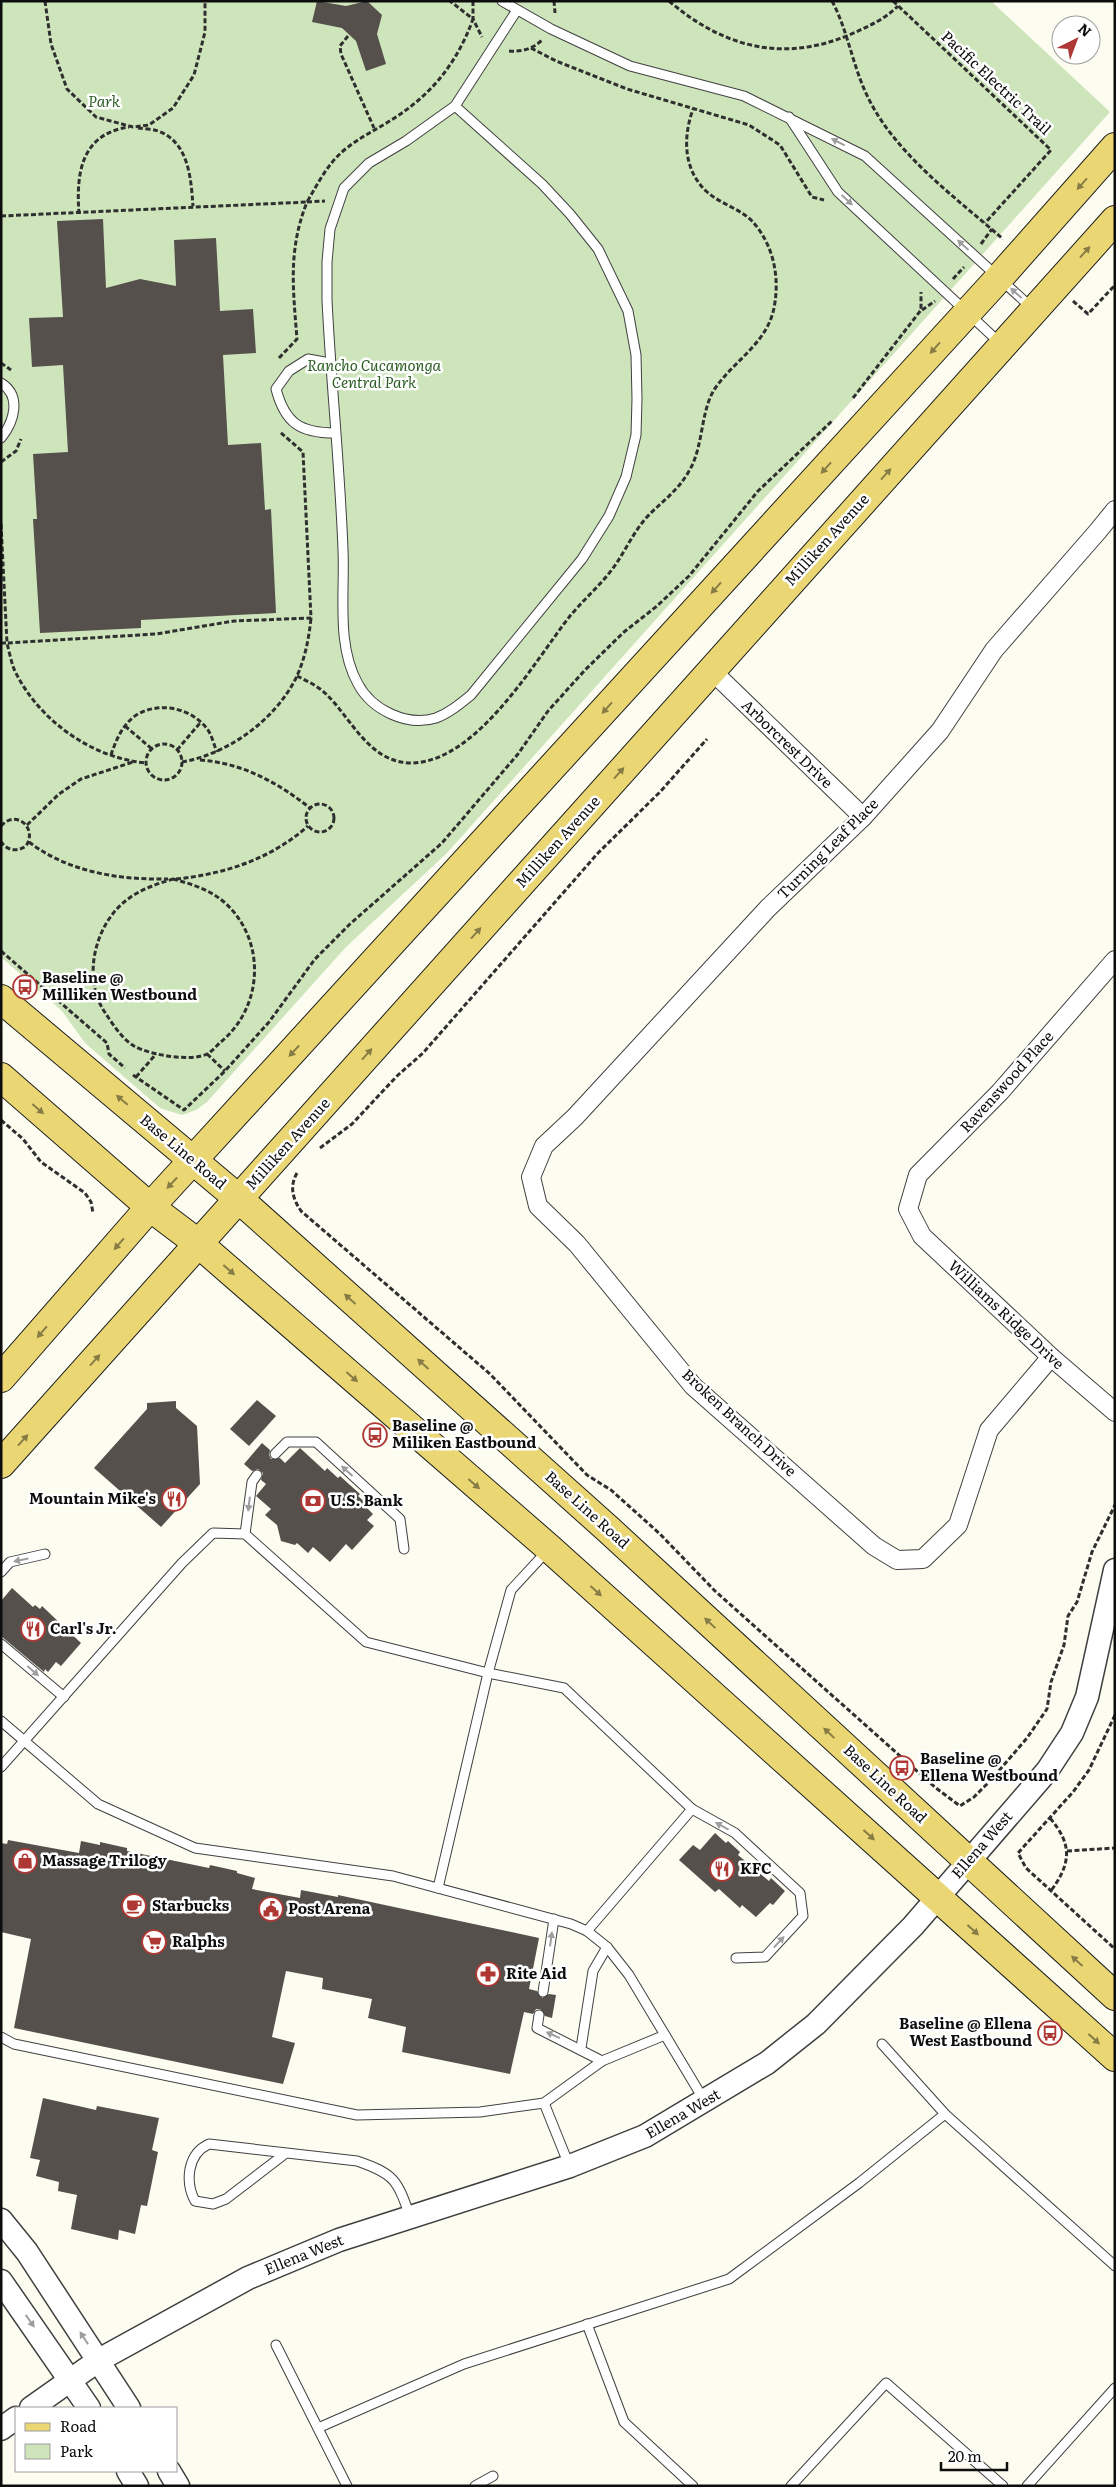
<svg xmlns="http://www.w3.org/2000/svg" width="1116" height="2487" font-family="Literata,serif">
<rect width="100%" height="100%" fill="#fdfcf0"/>
<path fill="#cee5bc" d="M1 1H991L1110 112 446 854 346 947 207 1102 196 1110 182 1115 160 1108 85 1043 62 1011 1 957Z"/>
<g fill="#55504b">
<path d="M317 1 346 6 367 1 382 15 377 34 386 64 366 71 356 41 342 28 312 22Z"/>
<path d="M103 219 106 288 140 279 176 286 174 240 216 238 220 311 253 309 256 353 223 355 228 445 261 443 265 510 271 509 276 613 141 620V628L40 633 33 519H37L33 454 68 452 63 365 32 367 29 318 63 317 57 221Z"/>
<path d="M257 1400 276 1416 249 1446 230 1429Z"/>
<path d="M176 1401V1408L197 1426 200 1484 161 1527 94 1468 147 1409V1403Z"/>
<path d="M262 1443 270 1450 269 1455 271 1459 280 1458 285 1463 300 1448 325 1471 327 1468 338 1478 340 1476 360 1494 358 1496 369 1506 367 1508 373 1514 367 1520 374 1526 352 1550 346 1544 330 1562 313 1547 308 1553 297 1543 295 1545 281 1541 277 1525 265 1515 271 1509 256 1496 266 1484 261 1480 263 1473 258 1469 252 1471 244 1464Z"/>
<path d="M12 1588 33 1607 35 1605 40 1609 42 1606 81 1643 61 1666 56 1662 48 1672 45 1669 44 1672 1 1636V1601Z"/>
<path d="M715 1833 726 1843 728 1841 740 1852 738 1855 769 1881 771 1878 785 1891 773 1905 770 1903 756 1917 742 1905 740 1908 719 1889 715 1892 679 1860 693 1845 700 1850Z"/>
<path d="M8 1840 79 1853 81 1841 100 1845V1842L127 1848V1851L209 1868 210 1865 237 1871V1873L255 1878 252 1889 300 1898 301 1890 338 1897V1895L539 1938 529 1989 537 1991 542 1998 549 1994 556 1995 552 2018 545 2016 540 2009H536L533 2014 524 2012 510 2074 402 2052 406 2027 368 2018 372 1999 322 1989 323 1978 286 1971 272 2037 295 2043 283 2084 14 2028 31 1939 1 1932V1843L7 1844Z"/>
<path d="M43 2098 96 2110 97 2106 159 2118 152 2150 158 2152 147 2206 141 2205 135 2234 119 2230 118 2240 71 2229 77 2195 58 2191 59 2182 36 2176 40 2160 30 2158Z"/>
</g>
<g fill="none" stroke-linecap="round" stroke-linejoin="round">
<g stroke="#404040" stroke-width="11">
<g id="service">
<path d="M502 1 551 29 630 66 744 96 865 156 1032 308"/>
<path d="M455 106 542 184 570 214 598 249 628 311 636 355 637 399 636 435 626 477 609 516 582 559 471 695C460 704 449 713 436 718 407 727 372 710 358 684 336 645 345 593 343 550 340 467 331 383 327 300V262L330 229 344 188 369 163 406 141 455 106 517 10"/>
<path d="M789 117 838 192 1001 344"/>
<path d="M330 363 308 359 289 371 276 389C285 423 300 433 335 433"/>
<path d="M1 383C22 396 14 422 1 438"/>
<path d="M275 1454 287 1442H316L400 1519 404 1549"/>
<path d="M245 1534 252 1482 257 1475"/>
<path d="M1 1572 10 1562 45 1554"/>
<path d="M1 1644 64 1697"/>
<path d="M1 1721 98 1804 195 1848 393 1876 571 1924 587 1931 607 1947 629 1975 704 2100"/>
<path d="M1 1767 182 1563 213 1533 245 1534 366 1642 488 1673 564 1688 692 1809 587 1931"/>
<path d="M692 1809 735 1833 800 1893 803 1916 765 1957 736 1958"/>
<path d="M438 1888 488 1673 511 1590 547 1551"/>
<path d="M543 1992 554 1919"/>
<path d="M539 2015 537 2028 602 2061"/>
<path d="M1 2037 14 2044 357 2115 480 2112 544 2103 602 2061 665 2035"/>
<path d="M882 2044 945 2114 1115 2266"/>
<path d="M581 2048 593 1971 607 1947"/>
<path d="M544 2103 569 2165"/>
<path d="M286 2153 226 2199 213 2204 195 2201C185 2182 187 2154 209 2144L357 2161C395 2174 397 2180 410 2216"/>
<path d="M587 2324 624 2422 693 2486"/>
<path d="M276 2345 347 2486"/>
<path d="M318 2428 464 2364 729 2279 859 2183 945 2114"/>
<path d="M475 2486 493 2476"/>
<path d="M791 2486 886 2383 1003 2486"/>
<path d="M1027 2486 1115 2388"/>
</g>
</g>
<g stroke="#404040" stroke-width="20">
<g id="minor">
<path d="M711 670 863 817"/>
<path d="M1115 960 1000 1092 918 1175 908 1209 922 1236 1051 1357 1115 1412"/>
<path d="M1051 1357 989 1430 958 1525 923 1559 897 1560 874 1546 693 1386 577 1244 538 1206 531 1177 544 1146 575 1117 768 908 863 817 940 731 994 650 1098 531 1115 510"/>
</g>
</g>
<g stroke="#404040" stroke-width="25">
<g id="tertiary">
<path d="M1 2220 27 2252 129 2408"/>
<path d="M1 2281 89 2408"/>
<path d="M31 2408 99 2360 248 2278 339 2240 570 2166 645 2136 767 2063 816 2024 913 1926 1047 1771 1072 1733 1087 1697 1115 1570"/>
<path d="M1 2429 16 2418"/>
<path d="M128 2471 137 2486"/>
<path d="M169 2471 178 2486"/>
</g>
</g>
<g stroke="#1e1e1e" stroke-width="30">
<g id="primary">
<path d="M1 999 239 1199 609 1530 1115 1996"/>
<path d="M1 1077 150 1207 199 1244 549 1548 1115 2057"/>
<path d="M1 1378 150 1207 999 278 1115 147"/>
<path d="M1 1464 1115 220"/>
</g>
</g>
<g stroke="#2f2f2f" stroke-width="3" stroke-dasharray="5 2.5" stroke-linecap="butt">
<path d="M45 1 51 44 67 89 96 117 133 127 149 125 173 108 194 75 205 32V1"/>
<path d="M473 1V19L482 37"/>
<path d="M554 1 555 13"/>
<path d="M669 1C723 47 782 63 849 35 867 27 884 20 898 6"/>
<path d="M832 1C847 29 852 62 865 91 891 151 955 197 1003 239"/>
<path d="M893 1 1051 150 985 223"/>
<path d="M348 36 340 46 341 54 374 128"/>
<path d="M531 48 556 61 627 89 749 125 780 145 812 197 824 200"/>
<path d="M509 51C521 52 533 49 542 40"/>
<path d="M138 128C144 129 152 129 158 131 189 142 191 179 193 206"/>
<path d="M79 214C76 173 81 134 129 127"/>
<path d="M1 216 307 202C317 185 327 165 342 152 359 137 378 129 396 117 433 93 458 61 473 19L450 1"/>
<path d="M981 244 992 229"/>
<path d="M953 279 964 267"/>
<path d="M1073 301 1088 314 1115 285"/>
<path d="M922 310 935 301"/>
<path d="M279 358 297 339C293 288 288 250 307 202L325 201"/>
<path d="M1 363 11 370"/>
<path d="M853 398 921 310V292"/>
<path d="M1 462 16 451 21 439"/>
<path d="M1 524 7 643 156 634 234 621 311 618 303 452 280 432"/>
<path d="M1 643H7C9 651 11 661 14 669 37 719 91 758 146 763"/>
<path d="M297 676C307 681 318 686 326 694 352 719 369 763 412 763 478 761 534 662 570 616 585 598 603 583 616 564 626 549 634 532 646 518 661 502 678 491 689 471 704 447 700 409 716 387 735 360 767 343 774 308 780 278 774 245 752 221 739 208 720 204 706 191 683 169 683 137 693 109"/>
<path d="M125 726 152 749"/>
<circle cx="164" cy="762" r="18"/>
<path d="M177 750 200 723"/>
<path d="M111 755C116 740 123 723 138 714 162 701 193 709 208 730 212 736 214 745 217 752"/>
<path d="M200 760C242 763 277 782 310 808"/>
<path d="M182 762C228 754 275 720 296 678 305 659 309 638 311 618"/>
<circle cx="320" cy="818" r="14"/>
<path d="M27 825 59 794 81 779 133 762"/>
<path d="M1 826C16 809 38 828 26 846 17 852 8 851 1 842"/>
<path d="M29 842C68 872 119 880 168 879"/>
<path d="M173 879C191 884 209 889 224 902 266 939 264 1005 222 1041 217 1045 213 1051 207 1054 191 1062 150 1055 134 1046 121 1038 112 1023 104 1011 82 977 95 923 128 899 141 889 157 884 173 879Z"/>
<path d="M176 879C225 874 271 859 308 826"/>
<path d="M1 951 107 1043 109 1054 125 1068"/>
<path d="M207 1054 225 1071"/>
<path d="M133 1075 184 1110 225 1071 269 1022 315 959 350 924 442 843 518 754 548 711 585 670 624 632 657 606 689 576 758 491 832 421"/>
<path d="M136 1077 156 1054"/>
<path d="M1 1120 23 1139 41 1162 85 1193 91 1202 93 1213"/>
<path d="M320 1148 352 1124 397 1076 423 1053 598 853 660 792 707 739"/>
<path d="M297 1173C289 1187 293 1199 301 1211L490 1374 587 1475 611 1490 660 1534 715 1591 936 1788 960 1806 974 1797 991 1780 1027 1738 1047 1709 1051 1682 1064 1645 1068 1616 1077 1602 1092 1552 1115 1505"/>
<path d="M1115 1715 1089 1770 1073 1792 1018 1853 1026 1868 1115 1949"/>
<path d="M1050 1818C1073 1845 1071 1864 1050 1892"/>
<path d="M1067 1851 1115 1848"/>
</g>
<use href="#service" stroke="#fff" stroke-width="9"/>
<use href="#minor" stroke="#fff" stroke-width="18"/>
<use href="#tertiary" stroke="#fff" stroke-width="22"/>
<use href="#primary" stroke="#ead773" stroke-width="28"/>
</g>
<defs><path id="oneway-solid" d="M-6-.8H1V-3.2L6.5 0L1 3.2V.8H-6Z" transform="scale(1.25)"/></defs>
<g fill="#9e9e9e">
<use href="#oneway-solid" transform="translate(838 142) rotate(-153)"/>
<use href="#oneway-solid" transform="translate(847 200) rotate(43)"/>
<use href="#oneway-solid" transform="translate(963 245) rotate(-138)"/>
<use href="#oneway-solid" transform="translate(1016 293) rotate(-138)"/>
<use href="#oneway-solid" transform="translate(347 1471) rotate(-138)"/>
<use href="#oneway-solid" transform="translate(249 1504) rotate(97)"/>
<use href="#oneway-solid" transform="translate(21 1560) rotate(168)"/>
<use href="#oneway-solid" transform="translate(33 1671) rotate(41)"/>
<use href="#oneway-solid" transform="translate(722 1826) rotate(-151)"/>
<use href="#oneway-solid" transform="translate(551 1939) rotate(-82)"/>
<use href="#oneway-solid" transform="translate(779 1942) rotate(-47)"/>
<use href="#oneway-solid" transform="translate(553 2035) rotate(-156)"/>
<use href="#oneway-solid" transform="translate(30 2321) rotate(55)"/>
<use href="#oneway-solid" transform="translate(84 2338) rotate(-123)"/>
</g>
<g fill="#877c45">
<use href="#oneway-solid" transform="translate(1082 184) rotate(132)"/>
<use href="#oneway-solid" transform="translate(1085 252) rotate(-48)"/>
<use href="#oneway-solid" transform="translate(935 348) rotate(132)"/>
<use href="#oneway-solid" transform="translate(826 468) rotate(132)"/>
<use href="#oneway-solid" transform="translate(886 474) rotate(-48)"/>
<use href="#oneway-solid" transform="translate(716 588) rotate(132)"/>
<use href="#oneway-solid" transform="translate(607 708) rotate(132)"/>
<use href="#oneway-solid" transform="translate(619 773) rotate(-48)"/>
<use href="#oneway-solid" transform="translate(476 933) rotate(-48)"/>
<use href="#oneway-solid" transform="translate(294 1051) rotate(133)"/>
<use href="#oneway-solid" transform="translate(367 1054) rotate(-48)"/>
<use href="#oneway-solid" transform="translate(122 1100) rotate(-140)"/>
<use href="#oneway-solid" transform="translate(38 1109) rotate(41)"/>
<use href="#oneway-solid" transform="translate(172 1183) rotate(133)"/>
<use href="#oneway-solid" transform="translate(119 1244) rotate(131)"/>
<use href="#oneway-solid" transform="translate(229 1270) rotate(41)"/>
<use href="#oneway-solid" transform="translate(350 1299) rotate(-138)"/>
<use href="#oneway-solid" transform="translate(42 1332) rotate(131)"/>
<use href="#oneway-solid" transform="translate(95 1360) rotate(-48)"/>
<use href="#oneway-solid" transform="translate(423 1364) rotate(-138)"/>
<use href="#oneway-solid" transform="translate(352 1377) rotate(41)"/>
<use href="#oneway-solid" transform="translate(23 1440) rotate(-48)"/>
<use href="#oneway-solid" transform="translate(474 1484) rotate(41)"/>
<use href="#oneway-solid" transform="translate(596 1591) rotate(42)"/>
<use href="#oneway-solid" transform="translate(710 1623) rotate(-137)"/>
<use href="#oneway-solid" transform="translate(829 1733) rotate(-137)"/>
<use href="#oneway-solid" transform="translate(869 1835) rotate(42)"/>
<use href="#oneway-solid" transform="translate(973 1930) rotate(42)"/>
<use href="#oneway-solid" transform="translate(1077 1961) rotate(-138)"/>
<use href="#oneway-solid" transform="translate(1094 2039) rotate(42)"/>
</g>
<defs>
<g id="bus-ring" transform="scale(1.25)"><circle r="9.5" fill="#fff" stroke="#af3834" stroke-width="1.5"/><path d="M-5-6H5V4H4V6H2V4H-2V6H-4V4H-5ZM-3.5-4V0h7V-4ZM-3.5 1.2v1.5H-2V1.2ZM2 1.2v1.5H3.5V1.2Z" fill="#af3834"/></g>
<g id="restaurant-ring" transform="scale(1.25)"><circle r="9.5" fill="#fff" stroke="#af3834" stroke-width="1.5"/><path d="M-5-6h1v4h1v-4h1v4h1v-4h1v5L-1.5 .5V6h-2V.5L-5-1ZM5-6V6H3V1.5H1.5Q1.5-4 5-6Z" fill="#af3834"/></g>
<g id="bank-ring" transform="scale(1.25)"><circle r="9.5" fill="#fff" stroke="#af3834" stroke-width="1.5"/><path d="M-6-4H6V4H-6ZM0-2.3a2.3 2.3 0 1 0 0 4.6a2.3 2.3 0 1 0 0-4.6Z" fill="#af3834"/></g>
<g id="shop-ring" transform="scale(1.25)"><circle r="9.5" fill="#fff" stroke="#af3834" stroke-width="1.5"/><path d="M-5-2.5h2.3a2.7 3.5 0 0 1 5.4 0H5L5.5 6h-11ZM-1.5-2.5h3a1.5 2.3 0 0 0-3 0Z" fill="#af3834"/></g>
<g id="cafe-ring" transform="scale(1.25)"><circle r="9.5" fill="#fff" stroke="#af3834" stroke-width="1.5"/><path d="M-5.5-4.5H6V0H3Q3 3.5 0 3.5H-2.5Q-5.5 3.5-5.5 0ZM3-3.2v2h1.7v-2ZM-6 4.5H4V6H-6Z" fill="#af3834"/></g>
<g id="civic-ring" transform="scale(1.25)"><circle r="9.5" fill="#fff" stroke="#af3834" stroke-width="1.5"/><path d="M-.6-6.5H3V-4.5H.6V-3L4-1V1h2V6H-6V1h2V-1L-.6-3ZM-1.2 2.5V6h2.4V2.5Z" fill="#af3834"/></g>
<g id="supermarket-ring" transform="scale(1.25)"><circle r="9.5" fill="#fff" stroke="#af3834" stroke-width="1.5"/><path d="M-6-5.5h2.5l.6 2H6L4.5 2H-2.5L-4.4-4H-6ZM-1.5 3.2a1.3 1.3 0 1 0 .1 0ZM3 3.2a1.3 1.3 0 1 0 .1 0Z" fill="#af3834"/></g>
<g id="pharmacy-ring" transform="scale(1.25)"><circle r="9.5" fill="#fff" stroke="#af3834" stroke-width="1.5"/><path d="M-2-6h4v4h4v4h-4v4h-4v-4h-4v-4h4Z" fill="#af3834"/></g>
</defs>
<g fill-rule="evenodd">
<use href="#bus-ring" x="25" y="987"/>
<use href="#bus-ring" x="375" y="1435"/>
<use href="#restaurant-ring" x="174" y="1499"/>
<use href="#bank-ring" x="313" y="1501"/>
<use href="#restaurant-ring" x="33" y="1629"/>
<use href="#bus-ring" x="902" y="1768"/>
<use href="#shop-ring" x="25" y="1861"/>
<use href="#restaurant-ring" x="722" y="1869"/>
<use href="#cafe-ring" x="134" y="1906"/>
<use href="#civic-ring" x="271" y="1909"/>
<use href="#supermarket-ring" x="154" y="1942"/>
<use href="#pharmacy-ring" x="488" y="1974"/>
<use href="#bus-ring" x="1050" y="2033"/>
</g>
<g text-anchor="middle" stroke-width="5" stroke-linejoin="round" paint-order="stroke">
<g font-size="15" fill="#0d0d0d" stroke="#fff">
<text transform="translate(996 83) rotate(43)" y="5">Pacific Electric Trail</text>
<text transform="translate(827 540) rotate(-48)" y="5">Milliken Avenue</text>
<text transform="translate(787 744) rotate(44)" y="5">Arborcrest Drive</text>
<text transform="translate(558 842) rotate(-48)" y="5">Milliken Avenue</text>
<text transform="translate(828 849) rotate(-45)" y="5">Turning Leaf Place</text>
<text transform="translate(1007 1082) rotate(-48)" y="5">Ravenswood Place</text>
<text transform="translate(288 1144) rotate(-48)" y="5">Milliken Avenue</text>
<text transform="translate(183 1152) rotate(40)" y="5">Base Line Road</text>
<text transform="translate(1006 1315) rotate(43)" y="5">Williams Ridge Drive</text>
<text transform="translate(739 1423) rotate(43)" y="5">Broken Branch Drive</text>
<text transform="translate(587 1510) rotate(42)" y="5">Base Line Road</text>
<text transform="translate(885 1784) rotate(43)" y="5">Base Line Road</text>
<text transform="translate(982 1845) rotate(-49)" y="5">Ellena West</text>
<text transform="translate(683 2114) rotate(-30)" y="5">Ellena West</text>
<text transform="translate(304 2255) rotate(-22)" y="5">Ellena West</text>
</g>
<g font-size="15" font-style="italic" fill="#2c5e24" stroke="#fff">
<text x="104" y="107">Park</text>
<text x="374" y="371">Rancho Cucamonga<tspan x="374" dy="17">Central Park</tspan></text>
</g>
<g font-size="15" font-weight="bold" fill="#0d0d0d" stroke="#fff" text-anchor="start">
<text x="42" y="983">Baseline @<tspan x="42" dy="17">Milliken Westbound</tspan></text>
<text x="392" y="1431">Baseline @<tspan x="392" dy="17">Miliken Eastbound</tspan></text>
<text x="156" y="1504" text-anchor="end">Mountain Mike's</text>
<text x="330" y="1506">U.S. Bank</text>
<text x="50" y="1634">Carl's Jr.</text>
<text x="920" y="1764">Baseline @<tspan x="920" dy="17">Ellena Westbound</tspan></text>
<text x="42" y="1866">Massage Trilogy</text>
<text x="740" y="1874">KFC</text>
<text x="152" y="1911">Starbucks</text>
<text x="288" y="1914">Post Arena</text>
<text x="172" y="1947">Ralphs</text>
<text x="506" y="1979">Rite Aid</text>
<text x="1032" y="2029" text-anchor="end">Baseline @ Ellena<tspan x="1032" dy="17">West Eastbound</tspan></text>
</g>
</g>
<rect width="1116" height="2487" fill="none" stroke="#0d0d0d" stroke-width="5"/>
<rect x="15" y="2407" width="162" height="65" fill="#ffffff" stroke="#9e9e9e"/>
<rect x="25" y="2423" width="25" height="8" fill="#ead773" stroke="#9e9e9e"/>
<text x="60" y="2432" font-size="15" fill="#0d0d0d">Road</text>
<rect x="25" y="2444" width="25" height="15" fill="#cee5bc" stroke="#9e9e9e"/>
<text x="60" y="2457" font-size="15" fill="#0d0d0d">Park</text>
<g transform="translate(1076 40) rotate(42)"><circle r="24" fill="#ffffff" stroke="#9e9e9e"/>
<path d="M0-4L9 19L0 12L-9 19Z" fill="#af3834"/>
<text y="-8" font-size="14" font-weight="bold" text-anchor="middle" fill="#0d0d0d">N</text>
</g>
<path d="M941 2462v8h66v-8" fill="none" stroke="#0d0d0d" stroke-width="2.5"/>
<text x="948" y="2462" font-size="15" fill="#0d0d0d" stroke="#ffffff" stroke-width="4" paint-order="stroke">20 m</text>
</svg>
